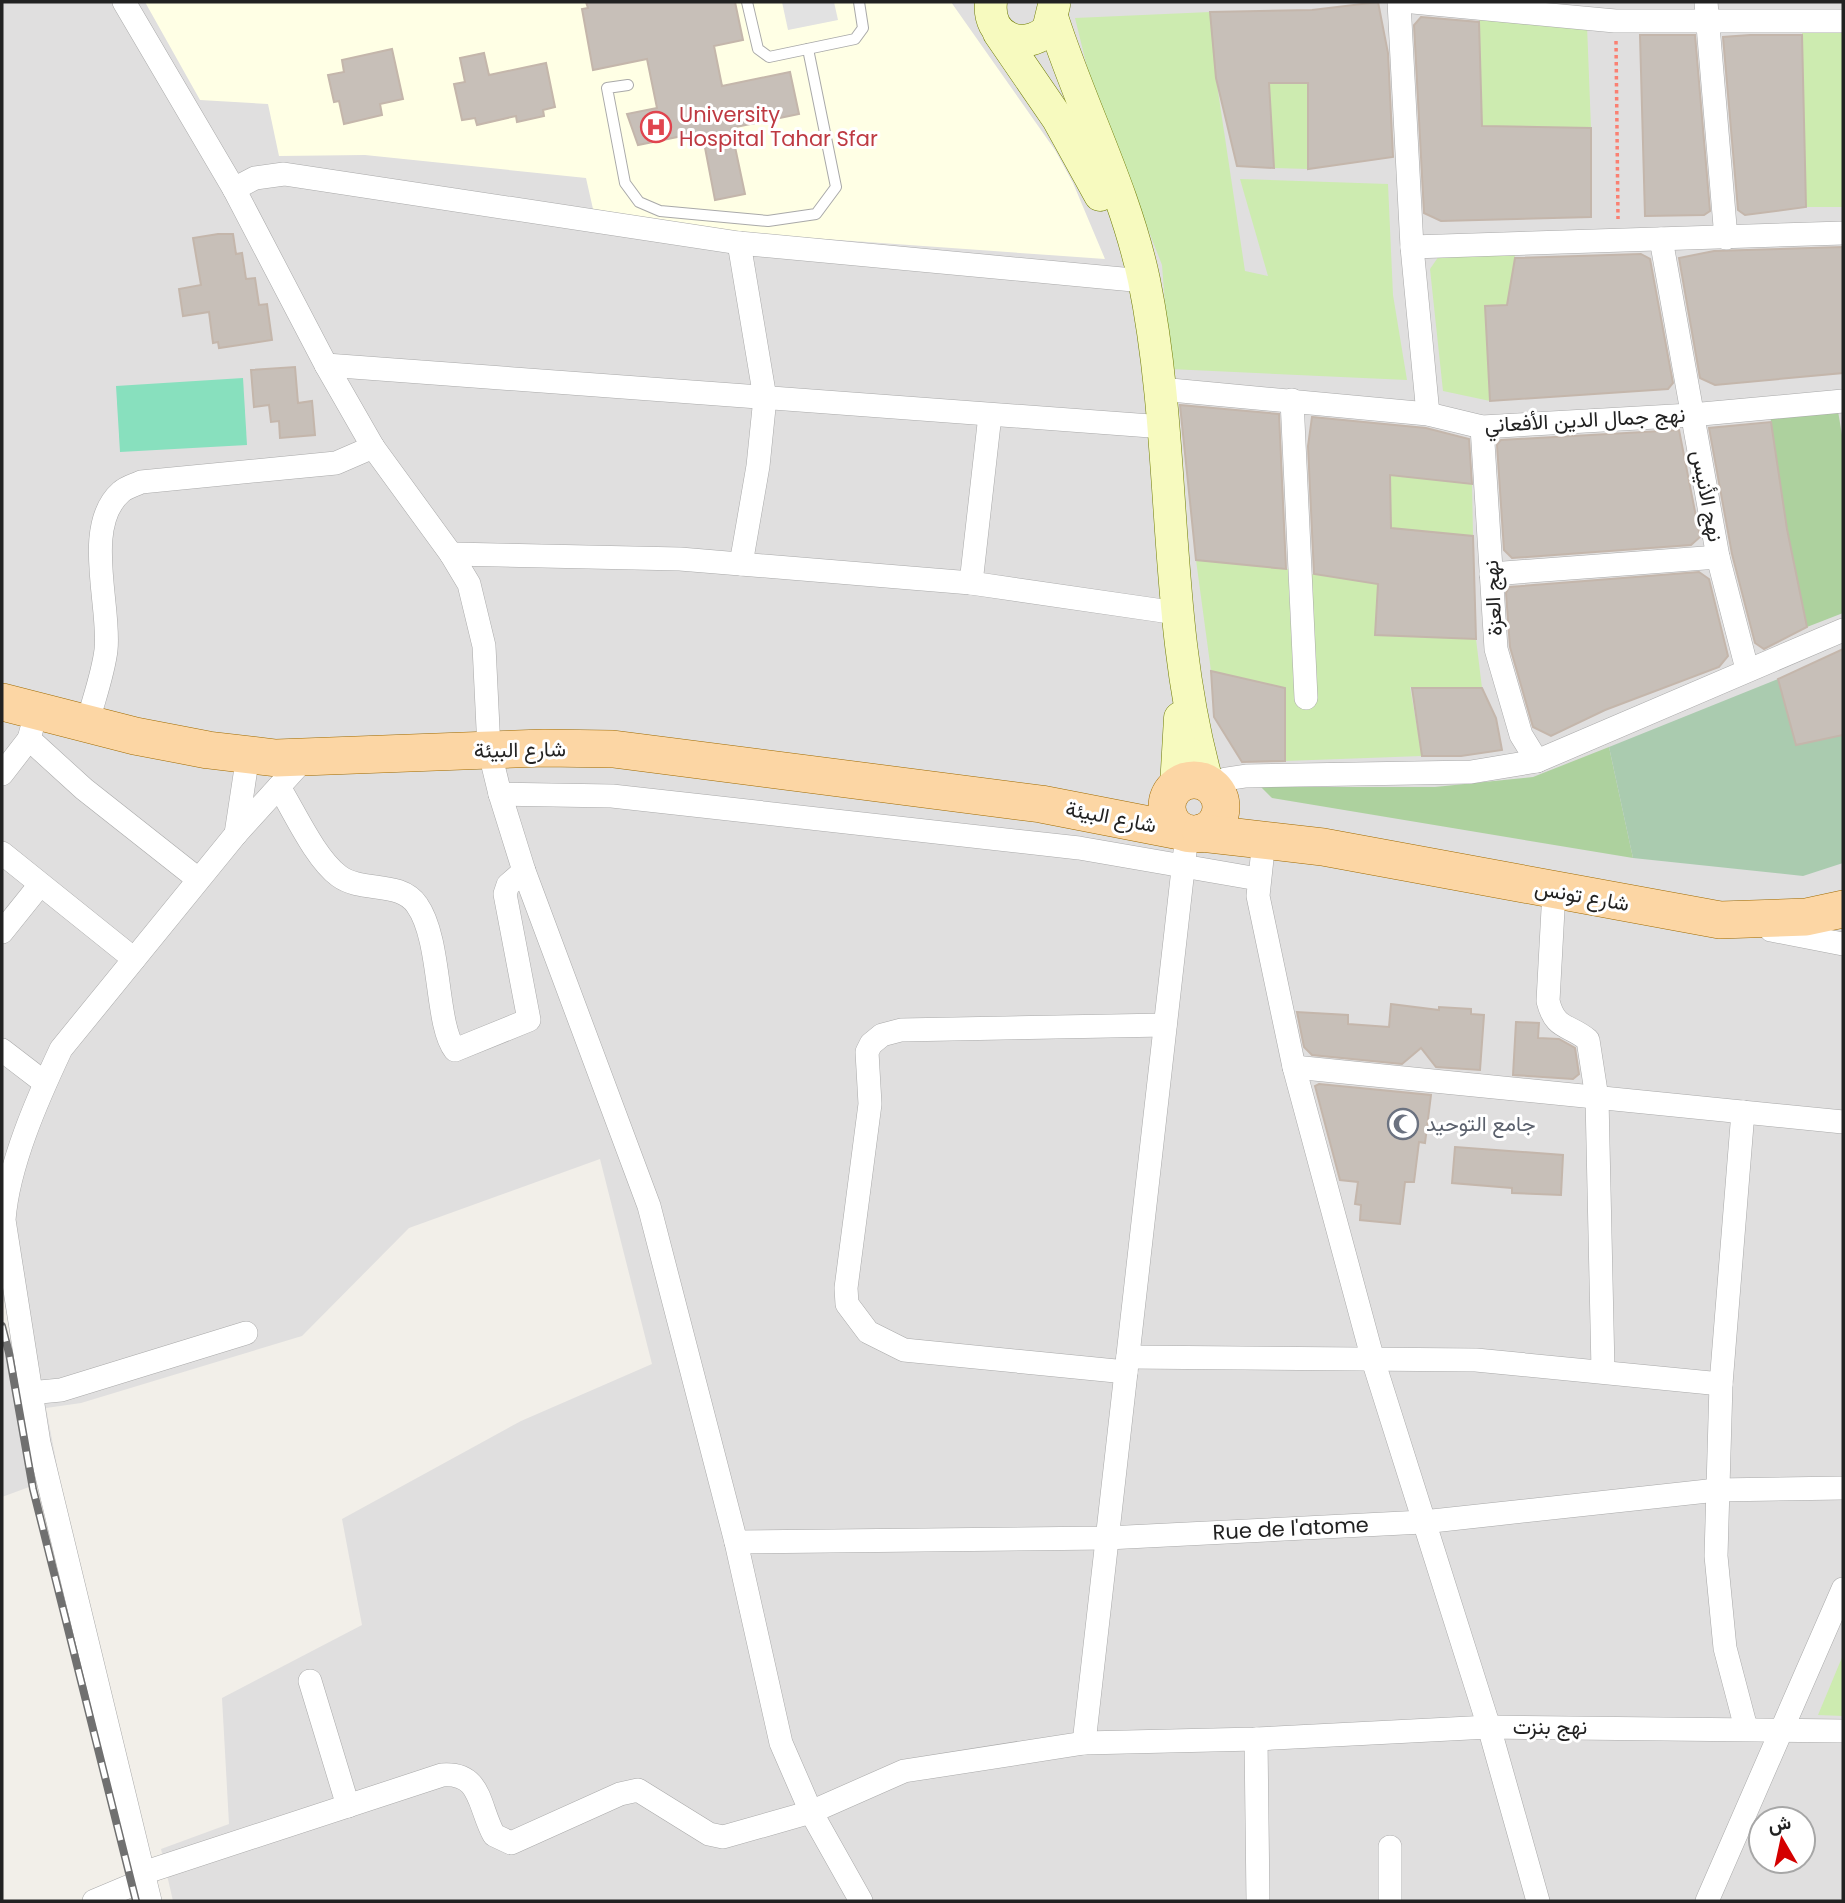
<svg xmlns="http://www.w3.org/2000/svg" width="1845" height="1903" font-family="Poppins,Vazirmatn,sans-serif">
<rect width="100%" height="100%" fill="#f2efe9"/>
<path fill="#e0dfdf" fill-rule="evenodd" d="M2 2H1843V1901H173L161 1849 229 1824 222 1698 362 1625 342 1519 521 1421 652 1364 600 1159 409 1228 302 1336 81 1403 46 1408 59 1476 2 1497V1343L13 1339 2 1293ZM1761 1819H1803V1861H1761Z"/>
<path fill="#ffffe5" d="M145 2H951L1055 150 1073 183 1105 259 740 233 593 209 586 178 365 155 279 156 268 104 200 100Z"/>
<g fill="#cdebb0">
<path d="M1210 12 1216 78 1245 271 1268 276 1240 179 1388 184 1393 295 1407 380 1170 369 1162 265 1091 83 1075 18Z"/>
<path d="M1479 19 1587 25 1591 128 1482 126Z"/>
<path d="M1802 31 1843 33V207H1806Z"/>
<path d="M1269 83H1308V169L1274 168Z"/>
<path d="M1516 249 1507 305 1485 307 1490 401 1443 391 1430 269 1441 253Z"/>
<path d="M1390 475 1472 484 1473 536 1391 528Z"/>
<path d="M1196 560 1288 569 1291 626 1309 628 1311 574 1378 583 1375 635 1476 639 1482 688 1410 687 1422 756 1285 761 1211 671Z"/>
<path d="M1843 1655V1716L1818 1715Z"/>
</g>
<g fill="#add19e">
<path d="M1838 411 1843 441V613L1807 627 1787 529 1770 415Z"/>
<path d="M1609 747 1633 858 1272 798 1261 787H1435L1533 777Z"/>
</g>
<path fill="#aacbaf" d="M1778 679 1796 745 1843 735V863L1803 876 1633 858 1609 747Z"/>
<path fill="#88e0be" d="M243 378 247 445 120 452 116 386Z"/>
<path fill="#e2e2e2" d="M782 2H834L838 20 788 30Z"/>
<g fill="#c7bfb8" stroke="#c4b6ab" stroke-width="2">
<path d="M586 2H735L743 40 714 46 722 86 790 72 799 114 731 128 745 194 715 200 702 132 638 145 627 114 657 108 647 59 593 70 582 9 588 8Z"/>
<path d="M1378 2 1388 53 1393 157 1308 169V83H1269L1274 168 1237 166 1216 78 1210 12 1312 10Z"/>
<path d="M1421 17 1479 22 1482 126 1591 128V217L1441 221 1424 213 1414 25Z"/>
<path d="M1640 35H1695L1710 211 1704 215 1645 216Z"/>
<path d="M1750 35H1802L1806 207 1745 215 1738 210 1723 37Z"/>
<path d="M392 49 403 99 380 104 382 115 344 124 339 101 334 102 328 75 344 72 342 60Z"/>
<path d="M484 53 489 75 546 63 555 107 543 110 544 116 517 122 516 116 477 125 475 118 462 120 454 84 465 82 460 58Z"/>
<path d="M218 234H233L236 254 242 253 246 279 255 278 259 305 267 304 272 340 219 348 218 342 213 343 209 312 183 316 179 289 201 285 193 238Z"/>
<path d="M1843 247V373L1715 385 1700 378 1679 258 1714 251Z"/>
<path d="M1641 254 1650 259 1673 383 1668 389 1490 401 1485 306 1507 305 1515 258Z"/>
<path d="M295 367 298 403 312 401 315 435 280 438 279 421 271 422 269 405 254 407 251 370Z"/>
<path d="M1180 405 1279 414 1286 569 1196 560Z"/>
<path d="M1312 417 1426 428 1469 439 1472 484 1390 475 1391 528 1473 536 1476 639 1375 635 1378 584 1314 574 1308 446Z"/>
<path d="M1771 422 1787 529 1807 627 1764 649 1755 643 1732 554 1709 428Z"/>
<path d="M1679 430 1700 537 1691 545 1512 558 1504 550 1497 445 1501 440Z"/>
<path d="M1699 572 1709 579 1728 656 1719 667 1605 710 1551 736 1533 727 1510 647 1506 593 1509 587Z"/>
<path d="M1843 649V735L1796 745 1778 679Z"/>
<path d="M1211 671 1285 688V761L1242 762 1214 717Z"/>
<path d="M1412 688H1482L1496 718 1502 750 1461 756H1422Z"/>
<path d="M1391 1004 1439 1010V1007L1471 1009V1014L1484 1015 1480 1070 1436 1067 1421 1048 1402 1064 1312 1055 1304 1047 1297 1012 1348 1015V1024L1389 1027Z"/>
<path d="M1516 1022 1539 1023 1538 1038 1559 1039 1575 1048 1579 1074 1573 1079 1513 1075Z"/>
<path d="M1319 1084 1431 1095 1425 1143 1419 1142 1414 1182H1405L1400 1224 1360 1220 1361 1205 1355 1204 1358 1182 1340 1180 1315 1086Z"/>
<path d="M1455 1147 1563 1155 1561 1195 1512 1193V1188L1452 1183Z"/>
</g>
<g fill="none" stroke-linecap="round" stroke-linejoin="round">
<g stroke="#a9a9a9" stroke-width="12">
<g id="lane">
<path d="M747 2 758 49 769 57 855 39 863 28 859 2"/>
<path d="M628 85 607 88 625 183 639 202 660 211 768 221 816 214 836 187 808 49"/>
</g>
</g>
<g stroke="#a9a9a9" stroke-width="24">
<g id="street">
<path d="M124 2 234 189 326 365 373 447 451 554 469 584 484 646 489 749 500 794 524 871 649 1206 736 1542 781 1743 811 1812 861 1901"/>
<path d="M1399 2 1412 247 1428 414"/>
<path d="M1413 2 1615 21H1843"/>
<path d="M1706 2 1726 238"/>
<path d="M234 189 255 178 284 174 739 243 1144 281"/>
<path d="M1661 239 1718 557 1747 669"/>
<path d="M739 243 765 398 758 466 741 564"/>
<path d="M1412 247 1843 233"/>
<path d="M326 365 1164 427"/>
<path d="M1160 389 1428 414 1482 427 1691 415 1843 401"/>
<path d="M1292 400 1306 698"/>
<path d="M1482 427 1496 649 1521 735 1537 761"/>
<path d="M451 554 680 559 971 583 1177 613"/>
<path d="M1491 574 1718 557"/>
<path d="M971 583 990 415"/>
<path d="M36 713 29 739 84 789 198 879"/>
<path d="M87 725C93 701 103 675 106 650 111 607 82 526 121 492 126 487 135 485 141 482L336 463 373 447"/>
<path d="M2 774 29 739"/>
<path d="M279 787C295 813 315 858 339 876 362 893 400 880 417 905 442 940 435 1025 455 1050L529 1020 505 894 508 885 524 871"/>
<path d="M1216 793 1226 779 1246 776 1471 772 1537 761 1843 630"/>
<path d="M500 794 612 796 1079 848 1258 879"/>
<path d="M236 834 248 755"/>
<path d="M1264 840 1258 896 1294 1067 1373 1360 1489 1727 1538 1901"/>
<path d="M2 853 134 959"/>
<path d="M1554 891 1548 1001C1555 1030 1569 1024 1588 1040L1597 1098 1603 1370"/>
<path d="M1771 930 1843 944"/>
<path d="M2 932 39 886"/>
<path d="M2 1050 45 1083"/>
<path d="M1294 1067 1843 1122"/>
<path d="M1743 1112 1721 1384 1716 1556 1725 1648 1746 1728"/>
<path d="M1128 1357 1476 1360 1721 1384"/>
<path d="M1126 1372 904 1350 868 1332 847 1304 846 1288 870 1104 867 1052 871 1044 882 1035 901 1030 1165 1025"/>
<path d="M29 1393 61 1390 246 1333"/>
<path id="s1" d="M736 1542 1107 1538 1423 1522 1717 1490 1843 1488"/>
<path d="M310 1681 348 1806"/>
<path d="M1256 1739 1258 1901"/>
<path d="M1084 1743 1187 834"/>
<path d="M1390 1847V1901"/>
<path d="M143 1873 442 1775C482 1772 478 1806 494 1835L511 1843 620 1794 638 1790 709 1834 723 1837 811 1812 904 1771 1084 1743 1256 1739 1489 1727 1843 1731"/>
<path d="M94 1901 144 1880"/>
<path d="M150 1901 39 1443 4 1220C8 1165 38 1098 61 1049L236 834 305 758"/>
<path d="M1707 1901 1843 1589"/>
</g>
</g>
<g stroke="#707d05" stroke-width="33">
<g id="secondary">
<path d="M991 2C987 37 1022 53 1048 30L1054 5"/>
<path d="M1053 20C1081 107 1125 190 1144 280 1178 447 1161 620 1208 785"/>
<path d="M999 33 1058 119 1100 195"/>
<path d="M1176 787 1180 718"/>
</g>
</g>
<g stroke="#a06b00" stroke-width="38">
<g id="primary">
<path d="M2 702 135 736 208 750 276 758 544 748 613 749 1041 804 1180 831"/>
<circle cx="1194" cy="807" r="27"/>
<path d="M1201 833 1323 847 1720 920 1806 917 1843 909"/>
</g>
</g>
<path stroke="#fa8072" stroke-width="3.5" stroke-dasharray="3.5 3.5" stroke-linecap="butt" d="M1616 41 1618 219"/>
<use href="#lane" stroke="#fff" stroke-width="10"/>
<use href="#street" stroke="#fff" stroke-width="23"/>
<use href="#secondary" stroke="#f7fabf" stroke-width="32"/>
<use href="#primary" stroke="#fcd6a4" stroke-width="37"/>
<g stroke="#707070" stroke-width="8">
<path id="rail" d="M2 1326 9 1353 33 1489 136 1901"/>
</g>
<use href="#rail" stroke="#fff" stroke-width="5" stroke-dasharray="16" stroke-linecap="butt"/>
</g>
<defs>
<g id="hospital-ring" transform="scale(1.575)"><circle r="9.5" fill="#fff" stroke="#e0444e" stroke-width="1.5"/><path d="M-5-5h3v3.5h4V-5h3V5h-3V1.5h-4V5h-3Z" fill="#e0444e"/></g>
<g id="mosque-ring" transform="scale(1.575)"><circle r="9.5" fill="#fff" stroke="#6b7280" stroke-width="1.5"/><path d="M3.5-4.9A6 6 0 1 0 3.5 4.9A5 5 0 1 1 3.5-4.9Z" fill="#6b7280"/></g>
</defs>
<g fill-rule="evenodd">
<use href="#hospital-ring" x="656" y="127"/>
<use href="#mosque-ring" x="1403" y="1124"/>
</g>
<g text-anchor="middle" stroke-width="6" stroke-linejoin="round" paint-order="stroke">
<g font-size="21" fill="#be3a42" stroke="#fff" text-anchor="start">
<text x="679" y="122">University<tspan x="679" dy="24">Hospital Tahar Sfar</tspan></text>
</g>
<g font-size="21" fill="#222" stroke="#fff">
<text transform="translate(1585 420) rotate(-3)" y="7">نهج جمال الدين الأفعاني</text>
<text transform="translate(1707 496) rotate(79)" y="7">نهج الأنيس</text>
<text transform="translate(1493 598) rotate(-93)" y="7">نهج العزة</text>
<text transform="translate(520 750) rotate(-1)" y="7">شارع البيئة</text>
<text transform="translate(1111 817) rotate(11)" y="7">شارع البيئة</text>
<text transform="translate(1582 896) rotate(10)" y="7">شارع تونس</text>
<text dy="7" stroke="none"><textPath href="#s1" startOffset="555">Rue de l'atome</textPath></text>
<text x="1550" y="1734">نهج بنزت</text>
</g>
<g font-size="21" fill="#5b616d" stroke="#fff" text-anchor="start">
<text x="1426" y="1131">جامع التوحيد</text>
</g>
</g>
<rect width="1845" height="1903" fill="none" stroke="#222222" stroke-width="7"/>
<g transform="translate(1782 1840) rotate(351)"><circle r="33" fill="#ffffff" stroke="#a7a7a7" stroke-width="2"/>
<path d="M0-5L12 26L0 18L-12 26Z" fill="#d40000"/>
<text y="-10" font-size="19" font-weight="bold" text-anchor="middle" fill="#222222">ش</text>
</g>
</svg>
